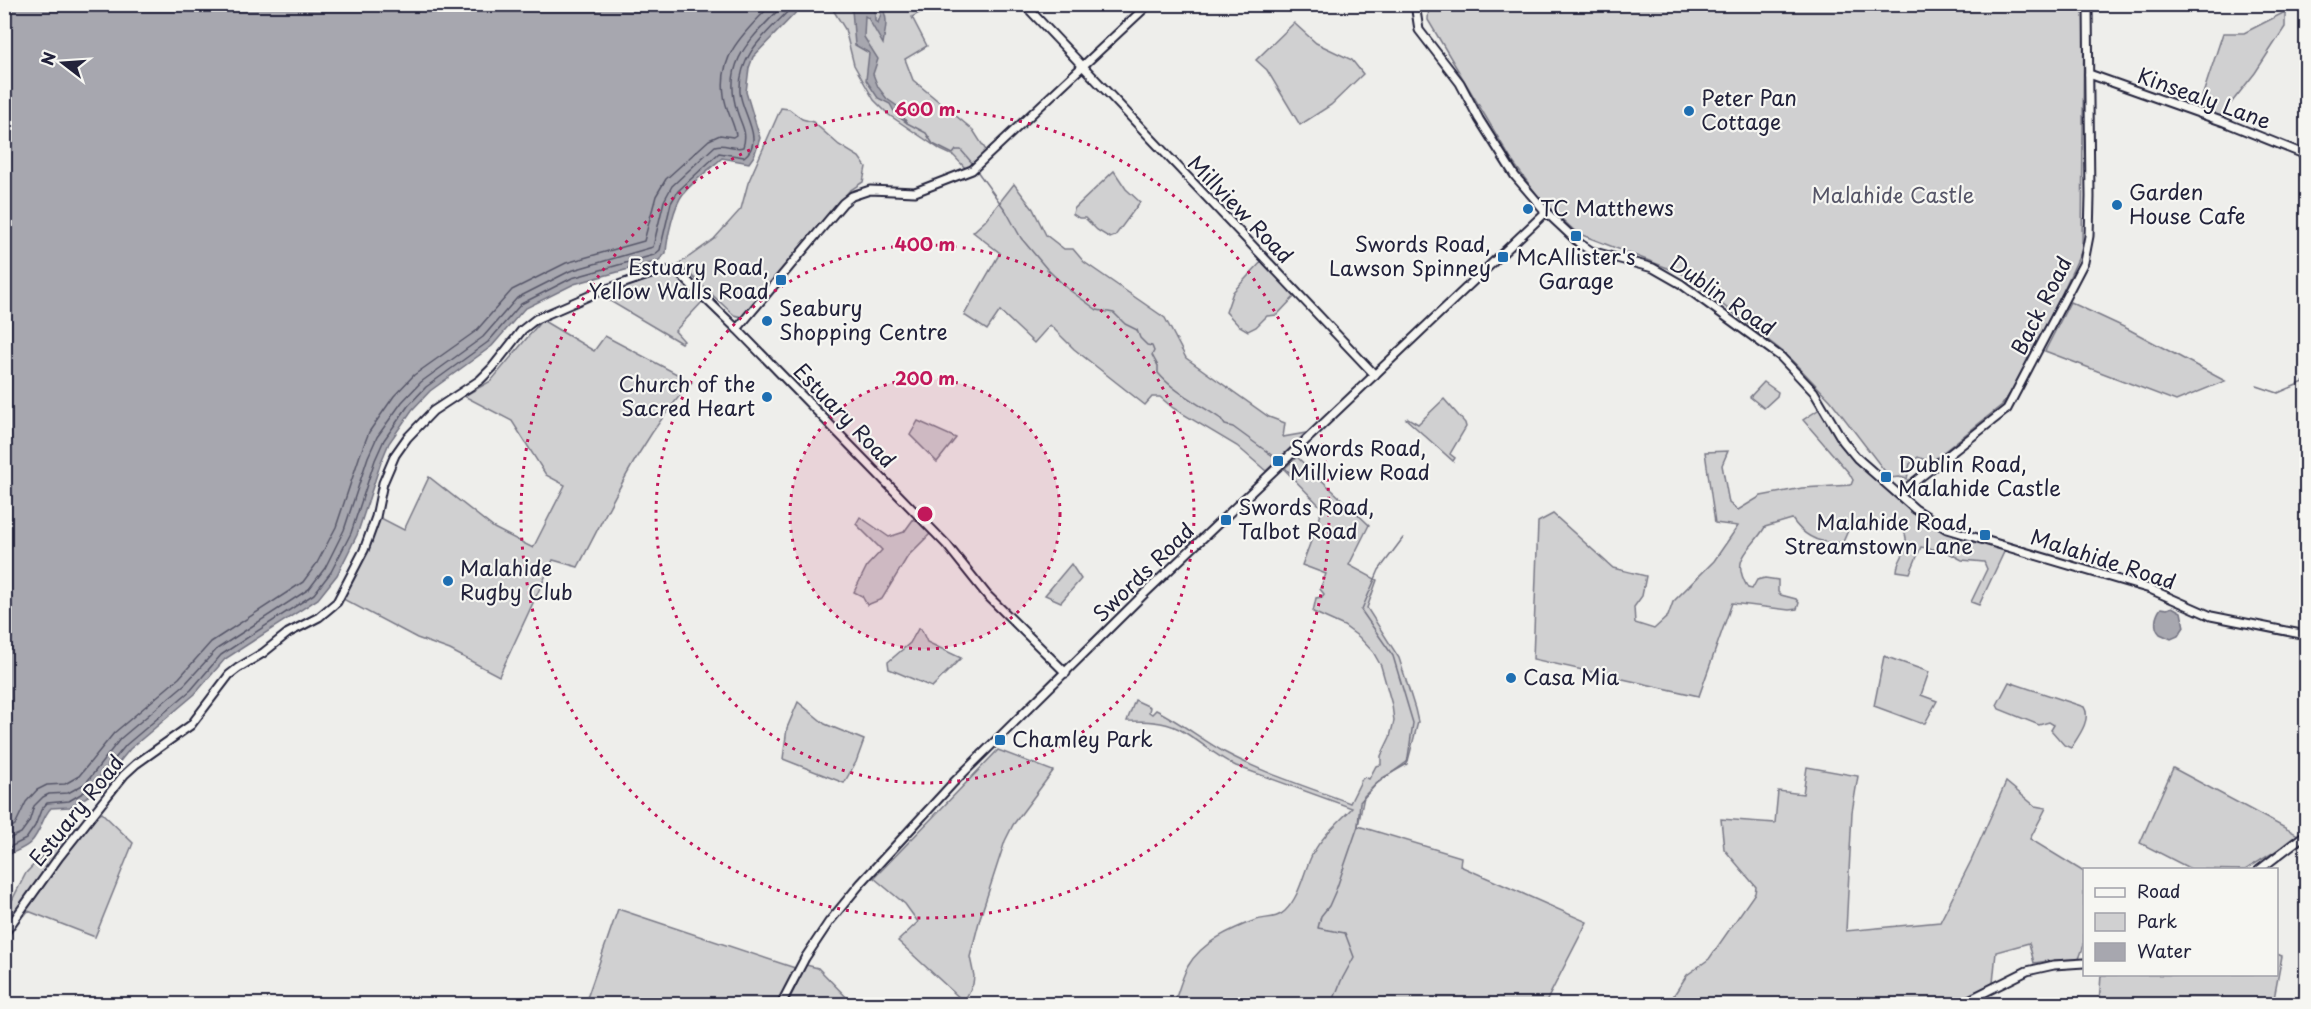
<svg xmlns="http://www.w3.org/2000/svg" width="2311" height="1009" font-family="'Playpen Sans',sans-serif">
<rect width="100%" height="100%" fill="#eeeeeb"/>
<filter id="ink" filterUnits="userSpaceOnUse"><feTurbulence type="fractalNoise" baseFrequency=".0167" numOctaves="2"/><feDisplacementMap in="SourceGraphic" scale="12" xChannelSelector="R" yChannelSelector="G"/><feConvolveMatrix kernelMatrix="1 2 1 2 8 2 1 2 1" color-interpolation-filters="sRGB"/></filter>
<g filter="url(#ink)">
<g fill="#d0d0d1" stroke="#797986" stroke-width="1.5">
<path d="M1429 4 2084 5 2082 250 2059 300 2011 392 2002 405 1931 462 1918 457 1910 464 1907 479 1899 477 1890 478 1831 401 1787 355 1683 274 1577 233 1540 199 1512 161 1428 20Z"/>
<path d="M830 5H933L912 17 927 46 905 59 913 80 973 130 989 155 968 171 954 156 941 150 889 115 874 100 854 65 845 29Z"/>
<path d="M2285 12V27L2255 73 2220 117 2198 109 2223 33H2244Z"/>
<path d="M1294 23 1316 43 1352 60 1363 74 1331 105 1300 125 1267 70 1256 60Z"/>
<path d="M781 108 789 109 802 119 813 122 839 145 859 157 866 167 863 182 849 191 747 315 742 317 734 315 679 264 714 239 741 209 748 183Z"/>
<path d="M1114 171 1126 189 1140 202 1115 236 1110 238 1097 230 1085 218H1079L1073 214 1074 209Z"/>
<path d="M1014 184 1033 209 1046 235 1064 249H1073L1084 262 1165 318 1186 358 1269 417 1285 423 1283 437 1306 433 1266 471 1237 446 1173 408 1160 397H1152L1145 405 1074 349 1050 325 1034 343 1000 311 987 330 964 315 1000 253 973 232 985 221Z"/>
<path d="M1262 261 1295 296 1277 315 1267 316 1256 327 1248 331 1238 325 1226 312 1233 292Z"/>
<path d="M653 274C683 274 683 281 704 300L675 331 684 341 681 343 598 294Z"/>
<path d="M2070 302 2128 329 2225 381 2176 401 2045 351Z"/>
<path d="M542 320 594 351 605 336 692 382C642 435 612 503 578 567L553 560 499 676 450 650 417 638 343 599 379 517 404 530 429 477 494 528 533 548 565 485 546 475 512 421 464 396 491 381Z"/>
<path d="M1764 382 1778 392 1777 396 1764 408 1750 397Z"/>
<path d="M1444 399 1465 423 1466 427 1451 452 1450 454 1455 458 1453 461 1406 419 1408 418 1418 424Z"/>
<path d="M1821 408 1841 445 1893 492 1911 512 1946 533 2005 550 1979 605 1971 602 1987 569 1984 562 1962 560 1945 551 1921 547 1910 573 1897 571C1897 561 1906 554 1906 544 1909 512 1866 528 1850 526L1843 542C1821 545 1804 537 1792 519L1765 527C1751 551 1729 557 1748 588L1752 589 1757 580 1765 578 1778 580V592L1781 595 1796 599 1799 603 1797 609 1789 610 1732 603 1699 696 1533 659 1538 522 1553 514 1613 568 1646 576 1642 596 1634 607 1635 623 1654 629 1668 616 1673 602 1714 561 1738 526 1715 523 1705 452 1728 451 1722 465 1729 503 1738 510 1761 496 1802 488 1851 485 1853 480 1849 473 1803 420Z"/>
<path d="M918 421 956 438 937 462 910 435Z"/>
<path d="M1297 457 1369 525 1349 565 1377 580 1367 608 1399 658 1415 709 1418 722 1408 761 1375 785 1364 796 1358 826 1461 857 1460 866 1587 922 1545 1004H1174C1178 992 1182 977 1188 966 1202 942 1231 929 1256 920 1266 917 1277 919 1285 911 1301 895 1303 872 1313 853 1323 835 1338 823 1352 808L1236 766C1215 756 1199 740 1179 729 1163 721 1145 721 1127 721L1135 700 1150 707 1149 712 1152 714 1156 710C1180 722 1201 739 1224 752 1263 773 1308 787 1350 803L1362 779 1365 777 1369 779 1376 766 1381 765V756L1390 737 1394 721 1392 705 1381 666 1373 652 1359 637 1344 626 1313 612 1316 598 1322 597 1324 594 1320 589 1326 574 1302 565 1320 517 1321 507 1284 469Z"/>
<path d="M860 517 889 537 904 532 915 517 931 533 908 556 882 599 867 605 862 596 854 592 867 566 882 550 856 524Z"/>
<path d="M1071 564 1081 579 1061 602 1045 595Z"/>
<path d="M918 629H921L927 642 961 658 932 687 889 669 888 662 910 643Z"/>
<path d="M1884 656 1929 672 1921 695 1937 701 1925 723H1920L1874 706Z"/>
<path d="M2009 682 2084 707C2092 719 2078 737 2071 748L2064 745 2051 730 2054 725 2049 722 2039 725 1999 709 1997 705Z"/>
<path d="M798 702 825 724 864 740 856 762 844 783 783 759 787 728Z"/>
<path d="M998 750 1053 771 1013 825 1005 841 980 918 970 957 974 976 973 984 964 1002 898 941 918 922 905 904 874 878Z"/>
<path d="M1807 767 1858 776 1852 812 1846 931 1940 922 1971 861 2006 782 2035 806 2046 808 2030 839 2084 872V945L2079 959 2054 960 2034 963 2029 943 1996 952 1993 983 1953 1004H1670V1001L1687 975 1709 959 1755 893 1756 887 1724 849 1721 819 1775 823 1778 791 1803 794Z"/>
<path d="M2173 768 2300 836 2245 870 2191 869 2140 843Z"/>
<path d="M102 813 133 843 95 937 28 911 25 915 16 913 5 924 4 916 26 873 43 855 50 844 63 837 75 842 94 819Z"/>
<path d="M618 909 795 968 777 1004H576L578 998 586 1001Z"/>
<path d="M2277 954 2282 956 2273 1004H2099L2101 975 2276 974Z"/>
<path d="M806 965 818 968 853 1004H787Z"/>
</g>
<g fill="#a7a7af" stroke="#727281" stroke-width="1.5">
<path d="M5 4 803 5 753 57 749 68 746 92 760 138 754 156 749 163 722 158C710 169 694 180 683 194 674 205 667 238 666 253L658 261 574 284 524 309 492 346 430 391 412 410 389 443 381 462 357 535 337 575 318 599 225 659 195 694 130 749 95 792 70 807 51 808C42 817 41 832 31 842 25 849 12 852 5 857Z"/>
<path d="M848 5H866L875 12V21L878 23 881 14 875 8 880 5C890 18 885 29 883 44L868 18 865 16 864 37 878 59 873 74 878 87 887 99 897 106 907 123 896 115 890 104 878 98 866 80 869 53 855 45 852 10Z"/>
<path d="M2172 607 2181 612 2184 627 2178 636 2171 639 2160 634C2153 627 2155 616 2161 608L2167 609Z"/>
</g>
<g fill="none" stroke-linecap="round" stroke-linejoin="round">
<g stroke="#575769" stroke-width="1.5">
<path d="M4 831 15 825 26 802 37 790 47 785 65 784 79 776 114 733 179 678 211 642 303 582 317 563 336 527 360 455 369 432 394 396 414 375 476 331 512 290 566 263 644 241 656 196 666 179 709 140 720 135 733 137 736 135C734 122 725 109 724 95 718 54 746 31 772 4"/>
<path d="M4 841 21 833 29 822 34 806 43 797 49 794 68 793 86 783 120 739 185 684 217 649 309 589 325 568 344 530 368 457 377 437 402 402 421 382 483 337 517 298 570 271 653 247 664 201 672 186 715 146C725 143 734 150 743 147 748 132 741 125 737 111 721 60 753 38 784 4"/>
<path d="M4 850 26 839 35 826 41 810 47 803 69 801 91 788 126 745 191 690 221 655 314 594 331 572 351 533 375 460 384 440 408 406 426 387 488 342 521 304 572 278 654 255 660 250 671 203 678 191 719 153 744 157C766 141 741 112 740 92 738 52 770 31 795 4"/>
</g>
<g stroke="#727281" stroke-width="1.5">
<path d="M907 123 926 133 933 144 953 154 956 150H961L973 164"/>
<path d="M977 171 1006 211 1021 238 1047 269 1068 289 1097 310 1114 313 1125 324 1137 330 1140 338 1147 345 1152 346 1154 351 1152 355 1158 366V373C1175 393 1200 404 1221 419L1225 425 1233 427 1277 459"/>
<path d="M2257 386 2278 393 2306 381"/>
<path d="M1285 468 1289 472"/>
<path d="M1362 609 1379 570 1403 538"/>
<path d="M1332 1004 1341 981 1354 957 1345 933 1318 928 1321 916 1329 906 1336 890 1358 826 1360 802 1381 779 1407 764 1413 723 1393 656 1361 610"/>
</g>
<g stroke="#22223b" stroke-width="11">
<g id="secondary">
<path d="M1024 4 1375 375"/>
<path d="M1415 4 1419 30 1460 83 1479 119 1515 176 1546 212 1579 243 1591 251 1653 268 1681 284 1781 357 1814 392 1843 441 1857 458 1915 509 1947 529 2150 589 2211 616 2306 635"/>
<path d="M2089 74 2224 122 2306 155"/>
<path d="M737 329 843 203 852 196 870 190 915 192 972 170 1149 4"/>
<path d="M1899 494 2007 409 2084 262 2089 236 2090 197 2088 4"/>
<path d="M2259 870 2306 834"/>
<path d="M4 934 59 857 124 775 136 764 191 725 229 675 238 668 263 653 288 633 319 617 337 602 364 550 376 517 383 483 395 455 407 438 433 411 480 380 492 368 522 330 536 319 598 292 660 271H673L680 274 737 329 947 545 987 595 1066 673"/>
<path d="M781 1004 805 958 829 922 861 883 954 782 1144 594 1546 212"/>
<path d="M1961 1004 2027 971 2054 965 2084 963"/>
</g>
</g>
<use href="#secondary" stroke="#f6f6f2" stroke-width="7"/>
</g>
</g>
<circle cx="925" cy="514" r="135" fill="#c2185b" fill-opacity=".12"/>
<g fill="none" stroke="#c2185b" stroke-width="3" stroke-dasharray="3 6">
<circle cx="925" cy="514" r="135"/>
<circle cx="925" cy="514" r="269"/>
<circle cx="925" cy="514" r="404"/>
</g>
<g fill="#1f6fb2" stroke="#f6f6f2" stroke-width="2">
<circle cx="1689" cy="111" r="6"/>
<circle cx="2117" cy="205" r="6"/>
<circle cx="1528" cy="209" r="6"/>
<rect x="1570" y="230" width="12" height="12" rx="3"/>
<rect x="1497" y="251" width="12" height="12" rx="3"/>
<rect x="775" y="274" width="12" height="12" rx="3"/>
<circle cx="767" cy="321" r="6"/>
<circle cx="767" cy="397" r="6"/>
<rect x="1272" y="455" width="12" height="12" rx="3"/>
<rect x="1880" y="471" width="12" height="12" rx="3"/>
<rect x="1220" y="514" width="12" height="12" rx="3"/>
<rect x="1979" y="529" width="12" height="12" rx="3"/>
<circle cx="448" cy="581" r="6"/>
<circle cx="1511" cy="678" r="6"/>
<rect x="994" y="734" width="12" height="12" rx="3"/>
</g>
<g text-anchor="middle" stroke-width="4.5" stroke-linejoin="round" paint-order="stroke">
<g font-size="21" fill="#22223b" stroke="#f6f6f2" text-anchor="start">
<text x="1701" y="106">Peter Pan<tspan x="1701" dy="24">Cottage</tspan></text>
<text x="2129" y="200">Garden<tspan x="2129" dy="24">House Cafe</tspan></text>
<text x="1540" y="216">TC Matthews</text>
<text x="1491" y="252" text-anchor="end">Swords Road,<tspan x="1491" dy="24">Lawson Spinney</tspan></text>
<text x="1576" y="265" text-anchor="middle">McAllister's<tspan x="1576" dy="24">Garage</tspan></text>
<text x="769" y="275" text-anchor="end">Estuary Road,<tspan x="769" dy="24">Yellow Walls Road</tspan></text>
<text x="779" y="316">Seabury<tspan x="779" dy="24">Shopping Centre</tspan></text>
<text x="755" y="392" text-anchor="end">Church of the<tspan x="755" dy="24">Sacred Heart</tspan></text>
<text x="1290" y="456">Swords Road,<tspan x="1290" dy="24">Millview Road</tspan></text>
<text x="1898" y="472">Dublin Road,<tspan x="1898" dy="24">Malahide Castle</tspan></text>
<text x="1238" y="515">Swords Road,<tspan x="1238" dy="24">Talbot Road</tspan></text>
<text x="1973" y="530" text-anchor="end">Malahide Road,<tspan x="1973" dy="24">Streamstown Lane</tspan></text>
<text x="460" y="576">Malahide<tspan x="460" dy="24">Rugby Club</tspan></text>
<text x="1523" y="685">Casa Mia</text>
<text x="1012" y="747">Chamley Park</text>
</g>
<g font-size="21" fill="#22223b" stroke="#f6f6f2">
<text transform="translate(2204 99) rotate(20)" y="7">Kinsealy Lane</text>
<text transform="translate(1240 210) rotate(46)" y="7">Millview Road</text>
<text transform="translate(1722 296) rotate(35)" y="7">Dublin Road</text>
<text transform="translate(2042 306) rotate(-63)" y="7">Back Road</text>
<text transform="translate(844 416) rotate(46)" y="7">Estuary Road</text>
<text transform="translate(2103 560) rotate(18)" y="7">Malahide Road</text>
<text transform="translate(1144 573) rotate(-44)" y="7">Swords Road</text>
<text transform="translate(77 811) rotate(-51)" y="7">Estuary Road</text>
</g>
<g font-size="21" fill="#565668" stroke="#f6f6f2">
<text x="1893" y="203">Malahide Castle</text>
</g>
</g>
<circle cx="925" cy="514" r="9" fill="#c2185b" stroke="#f6f6f2" stroke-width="3"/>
<g font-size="18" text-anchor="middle" font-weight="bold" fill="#c2185b" stroke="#f6f6f2" stroke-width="4.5" stroke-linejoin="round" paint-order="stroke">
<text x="925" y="116">600 m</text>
<text x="925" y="251">400 m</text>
<text x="925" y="385">200 m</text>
</g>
<rect width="2311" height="1009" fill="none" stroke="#f6f6f2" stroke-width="24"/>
<rect x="12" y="12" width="2287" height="985" fill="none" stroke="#22223b" stroke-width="2" filter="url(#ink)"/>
<rect x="2083" y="868" width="195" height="108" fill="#f6f6f2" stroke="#a1a1a9" stroke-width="1.5"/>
<rect x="2095" y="888" width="30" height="9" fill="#f6f6f2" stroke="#a1a1a9" stroke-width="1.5"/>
<text x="2137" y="898" font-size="18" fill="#22223b">Road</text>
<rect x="2095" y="913" width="30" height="18" fill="#d0d0d1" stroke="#a1a1a9" stroke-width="1.5"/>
<text x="2137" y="928" font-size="18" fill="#22223b">Park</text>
<rect x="2095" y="943" width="30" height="18" fill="#a7a7af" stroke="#a1a1a9" stroke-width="1.5"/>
<text x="2137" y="958" font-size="18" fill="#22223b">Water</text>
<g transform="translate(63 63) rotate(287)" stroke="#f6f6f2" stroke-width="4.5" paint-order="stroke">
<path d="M0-4.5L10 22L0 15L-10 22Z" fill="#22223b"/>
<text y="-9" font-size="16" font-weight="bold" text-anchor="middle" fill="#22223b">N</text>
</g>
</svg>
